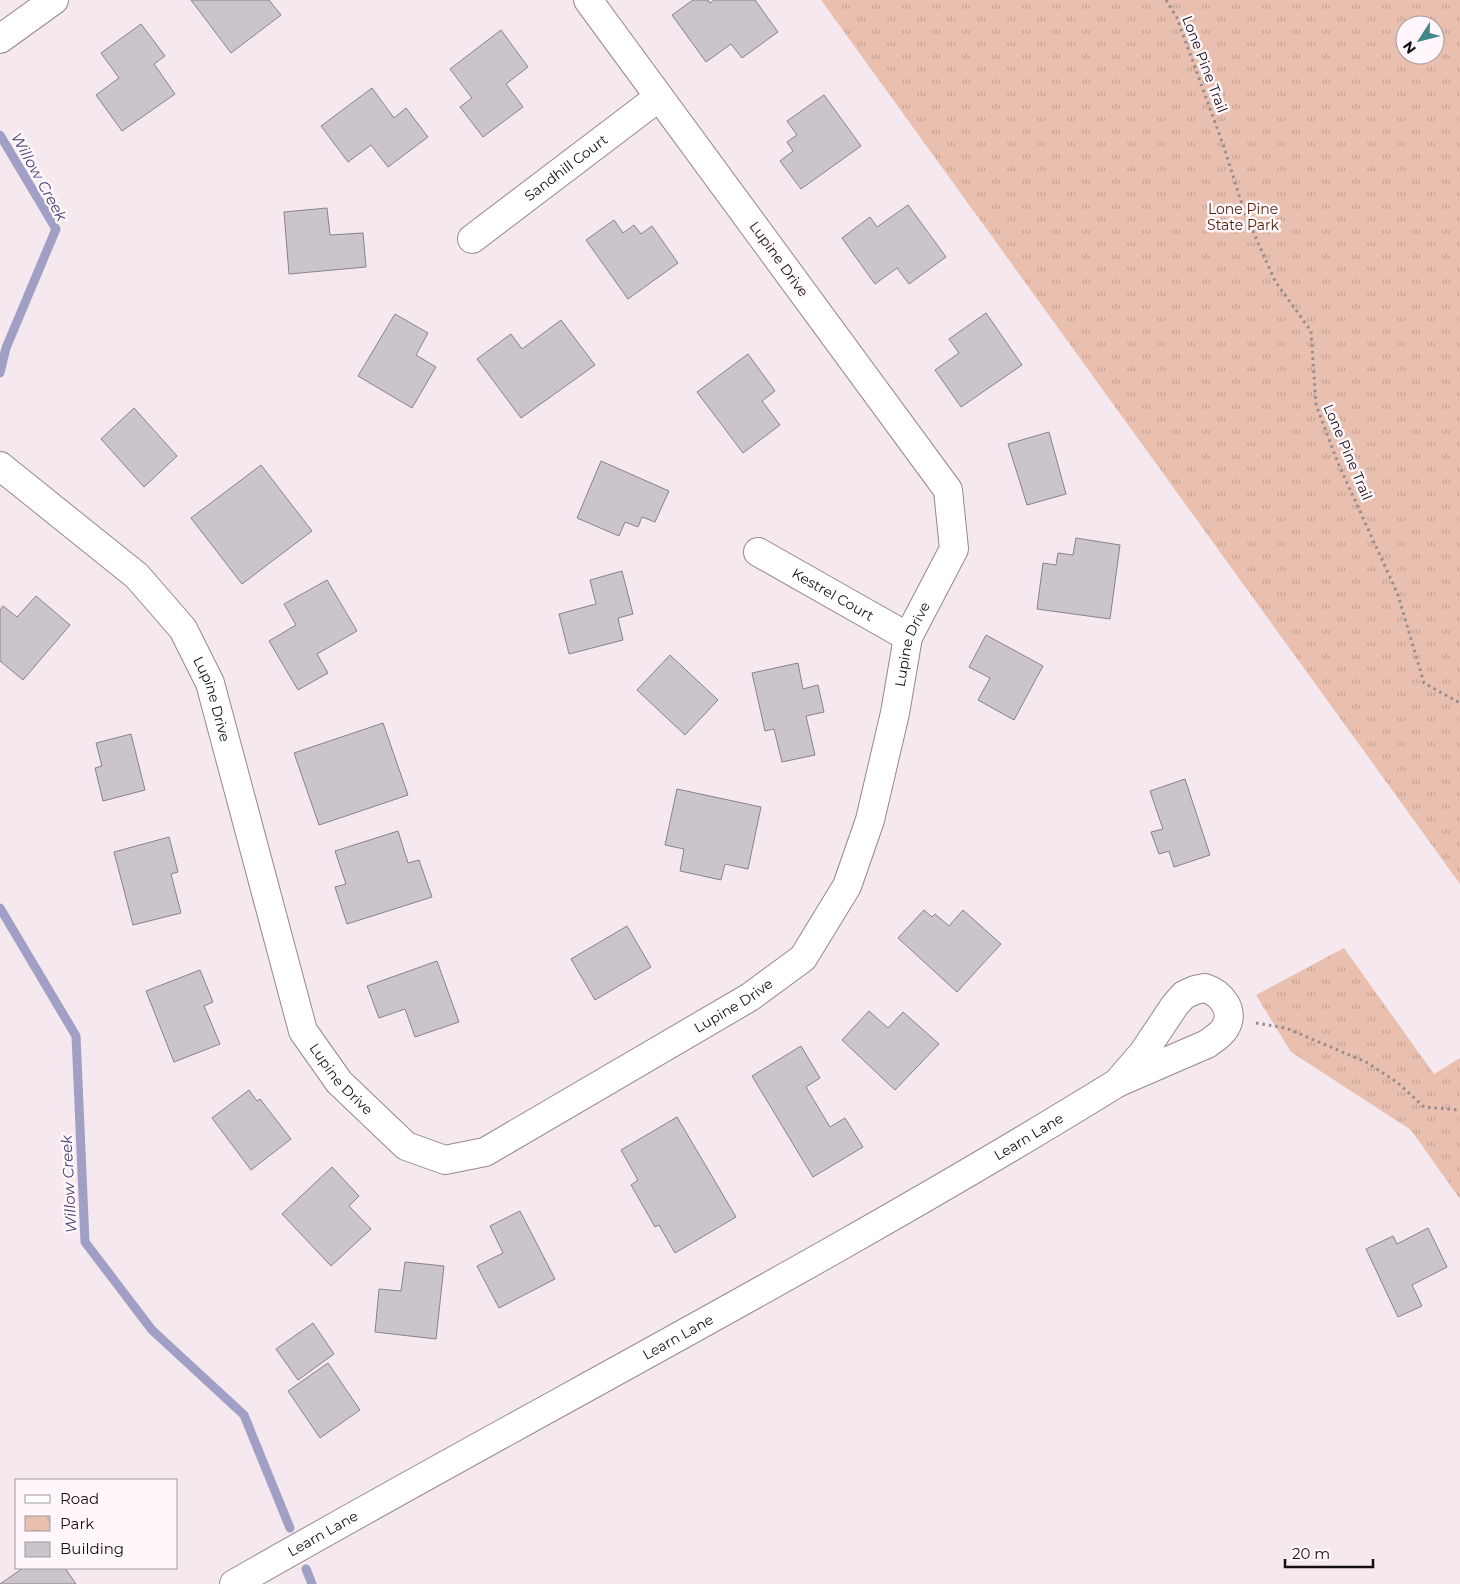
<svg xmlns="http://www.w3.org/2000/svg" width="1460" height="1584" font-family="Montserrat,sans-serif">
<defs>
<pattern id="park-tufts" width="24" height="20" patternUnits="userSpaceOnUse" patternTransform="scale(1.25)"><rect width="24" height="20" fill="#e9c0af"/><path d="M3 7l-1-3M5 7V3M7 7l1-3M15 17l-1-3M17 17v-4M19 17l1-3" fill="none" stroke="#c7a496"/></pattern>
</defs>
<rect width="100%" height="100%" fill="#f5e8ee"/>
<g fill="url(#park-tufts)" fill-rule="evenodd">
<path d="M821 0H1460V884ZM1405 25H1435V55H1405Z"/>
<path d="M1344 948 1434 1074 1460 1058V1199L1411 1130 1291 1052 1256 995Z"/>
</g>
<g fill="none" stroke-linecap="round" stroke-linejoin="round">
<g stroke="#a09fc5" stroke-width="9">
<path d="M0 135 56 229 6 348 0 373"/>
<path d="M0 908 76 1036 85 1242 152 1330 244 1415 290 1528"/>
<path d="M306 1569 312 1584"/>
</g>
</g>
<g fill="#cac4cd" stroke="#88828b">
<path d="M191 0H269L281 15 231 53Z"/>
<path d="M693 0H708L710 3 714 0H755L778 32 742 58 731 44 706 62 672 15Z"/>
<path d="M141 24 165 56 154 64 175 94 122 131 96 95 119 78 101 53Z"/>
<path d="M501 30 528 67 506 84 523 107 483 137 460 107 472 98 450 69Z"/>
<path d="M372 88 394 118 406 108 428 137 388 167 371 145 348 162 321 126Z"/>
<path d="M824 95 861 146 801 189 780 161 793 151 787 142 797 135 787 121Z"/>
<path d="M908 205 946 257 909 284 897 268 875 284 842 238 870 217 877 227Z"/>
<path d="M327 208 330 235 363 233 366 267 289 274 284 212Z"/>
<path d="M614 220 623 233 634 225 641 234 652 226 678 263 628 299 586 240Z"/>
<path d="M986 313 1022 365 961 407 935 370 959 353 949 339Z"/>
<path d="M395 314 428 333 416 355 436 367 412 408 358 376Z"/>
<path d="M561 320 595 365 521 418 477 359 511 334 522 349Z"/>
<path d="M748 354 775 391 762 401 780 425 743 453 697 392Z"/>
<path d="M134 408 177 456 144 487 101 439Z"/>
<path d="M1049 432 1066 494 1027 505 1008 444Z"/>
<path d="M601 461 669 491 655 522 642 517 638 527 625 522 619 536 577 518Z"/>
<path d="M261 465 312 531 242 584 191 518Z"/>
<path d="M1076 538 1120 545 1110 619 1037 609 1043 563 1056 565 1058 553 1073 555Z"/>
<path d="M622 571 633 614 618 618 623 640 569 654 559 614 596 604 590 580Z"/>
<path d="M327 580 357 631 317 654 328 673 298 690 269 641 296 625 284 604Z"/>
<path d="M36 596 70 625 23 680 0 661V610L3 606 17 617Z"/>
<path d="M986 635 1043 666 1014 720 978 700 990 678 969 667Z"/>
<path d="M670 655 718 700 685 735 637 690Z"/>
<path d="M798 663 803 689 818 685 824 712 806 716 815 755 782 762 774 729 765 731 752 673Z"/>
<path d="M383 723 408 795 319 825 294 753Z"/>
<path d="M131 734 145 790 103 801 95 768 102 766 96 743Z"/>
<path d="M1185 779 1210 855 1174 867 1169 851 1159 854 1151 832 1163 829 1150 791Z"/>
<path d="M677 789 761 807 748 869 725 864 721 880 680 871 684 849 665 845Z"/>
<path d="M398 831 408 863 419 860 432 897 347 924 335 887 346 884 335 851Z"/>
<path d="M169 837 178 872 171 874 181 913 133 925 114 852Z"/>
<path d="M924 910 932 917 935 914 949 926 963 910 1001 944 957 992 898 938Z"/>
<path d="M627 926 651 967 595 1000 571 959Z"/>
<path d="M437 961 459 1022 415 1037 405 1009 379 1018 367 986Z"/>
<path d="M200 970 213 1002 204 1006 220 1044 174 1062 146 991Z"/>
<path d="M869 1011 888 1028 903 1012 939 1044 895 1090 842 1040Z"/>
<path d="M801 1046 820 1078 806 1087 830 1127 845 1118 863 1147 813 1177 752 1076Z"/>
<path d="M249 1090 257 1101 260 1099 291 1139 251 1170 212 1118Z"/>
<path d="M677 1117 736 1217 675 1253 659 1225 655 1227 631 1185 638 1180 621 1150Z"/>
<path d="M332 1167 359 1196 349 1206 371 1229 331 1266 282 1214Z"/>
<path d="M520 1211 555 1279 499 1308 477 1266 503 1253 490 1226Z"/>
<path d="M1428 1228 1447 1267 1412 1285 1422 1306 1398 1317 1366 1249 1393 1236 1397 1244Z"/>
<path d="M405 1262 444 1266 436 1339 375 1332 379 1289 401 1291Z"/>
<path d="M313 1323 334 1354 298 1380 276 1349Z"/>
<path d="M328 1363 360 1410 320 1438 288 1391Z"/>
<path d="M23 1568H65L76 1584H0Z"/>
</g>
<g fill="none" stroke-linecap="round" stroke-linejoin="round">
<g stroke="#94898e" stroke-width="30">
<g id="minor">
<path d="M0 39 54 0"/>
<path id="s1" d="M472 239 659 97"/>
<path id="s2" d="M0 466 137 576 183 629 210 683 303 1031 339 1082 406 1146 445 1160 485 1152 750 997 803 958 847 886 870 820 895 713 908 637 954 549 948 490 588 0"/>
<path id="s3" d="M758 552 908 637"/>
<path d="M1205 988C1221 993 1236 1011 1225 1028 1221 1035 1214 1039 1207 1044L1117 1083 1143 1053 1175 1005 1184 995 1195 990Z"/>
<path id="s4" d="M234 1584C527 1416 829 1261 1117 1083"/>
</g>
</g>
<g stroke="#958c90" stroke-width="3" stroke-dasharray="2.5 4" stroke-linecap="butt">
<path d="M1166 0 1177 18 1224 147 1244 211 1275 281 1311 331 1316 405 1338 463 1398 595 1424 683 1460 703"/>
<path d="M1256 1023 1286 1028 1368 1063 1398 1083 1424 1107 1460 1110"/>
</g>
<use href="#minor" stroke="#fff" stroke-width="28"/>
</g>
<g text-anchor="middle" stroke-width="5" stroke-linejoin="round" paint-order="stroke">
<g font-size="14" fill="#130f12" stroke="#fff7fb">
<text transform="translate(1205 64) rotate(69)" y="5">Lone Pine Trail</text>
<text dy="5" stroke="none"><textPath href="#s1" startOffset="118">Sandhill Court</textPath></text>
<text transform="translate(779 259) rotate(54)" y="5">Lupine Drive</text>
<text transform="translate(1348 452) rotate(67)" y="5">Lone Pine Trail</text>
<text dy="5" stroke="none"><textPath href="#s3" startOffset="86">Kestrel Court</textPath></text>
<text dy="5" stroke="none"><textPath href="#s2" startOffset="1612">Lupine Drive</textPath></text>
<text dy="5" stroke="none"><textPath href="#s2" startOffset="322">Lupine Drive</textPath></text>
<text dy="5" stroke="none"><textPath href="#s2" startOffset="1192">Lupine Drive</textPath></text>
<text dy="5" stroke="none"><textPath href="#s2" startOffset="728">Lupine Drive</textPath></text>
<text dy="5" stroke="none"><textPath href="#s4" startOffset="912">Learn Lane</textPath></text>
<text dy="5" stroke="none"><textPath href="#s4" startOffset="508">Learn Lane</textPath></text>
<text dy="5" stroke="none"><textPath href="#s4" startOffset="102">Learn Lane</textPath></text>
</g>
<g font-size="14" fill="#531f03" stroke="#fff7fb">
<text x="1243" y="214">Lone Pine<tspan x="1243" dy="16">State Park</tspan></text>
</g>
<g font-size="15" font-style="italic" fill="#423c70" stroke="#fff7fb">
<text transform="translate(39 177) rotate(61)" y="5">Willow Creek</text>
<text transform="translate(69 1184) rotate(-93)" y="5">Willow Creek</text>
</g>
</g>
<rect x="15" y="1479" width="162" height="90" fill="#fff7fb" stroke="#a19a9e"/>
<rect x="25" y="1495" width="25" height="8" fill="#ffffff" stroke="#a19a9e"/>
<text x="60" y="1504" font-size="15" fill="#130f12">Road</text>
<rect x="25" y="1516" width="25" height="15" fill="url(#park-tufts)" stroke="#a19a9e"/>
<text x="60" y="1529" font-size="15" fill="#130f12">Park</text>
<rect x="25" y="1542" width="25" height="15" fill="#cac4cd" stroke="#a19a9e"/>
<text x="60" y="1554" font-size="15" fill="#130f12">Building</text>
<g transform="translate(1420 40) rotate(234)"><circle r="24" fill="#fff7fb" stroke="#a19a9e"/>
<path d="M0-4L9 19L0 12L-9 19Z" fill="#40888a"/>
<text y="-8" font-size="14" font-weight="bold" text-anchor="middle" fill="#130f12">N</text>
</g>
<path d="M1285 1559v8h88v-8" fill="none" stroke="#130f12" stroke-width="2.5"/>
<text x="1292" y="1559" font-size="15" fill="#130f12" stroke="#fff7fb" stroke-width="4" paint-order="stroke">20 m</text>
</svg>
